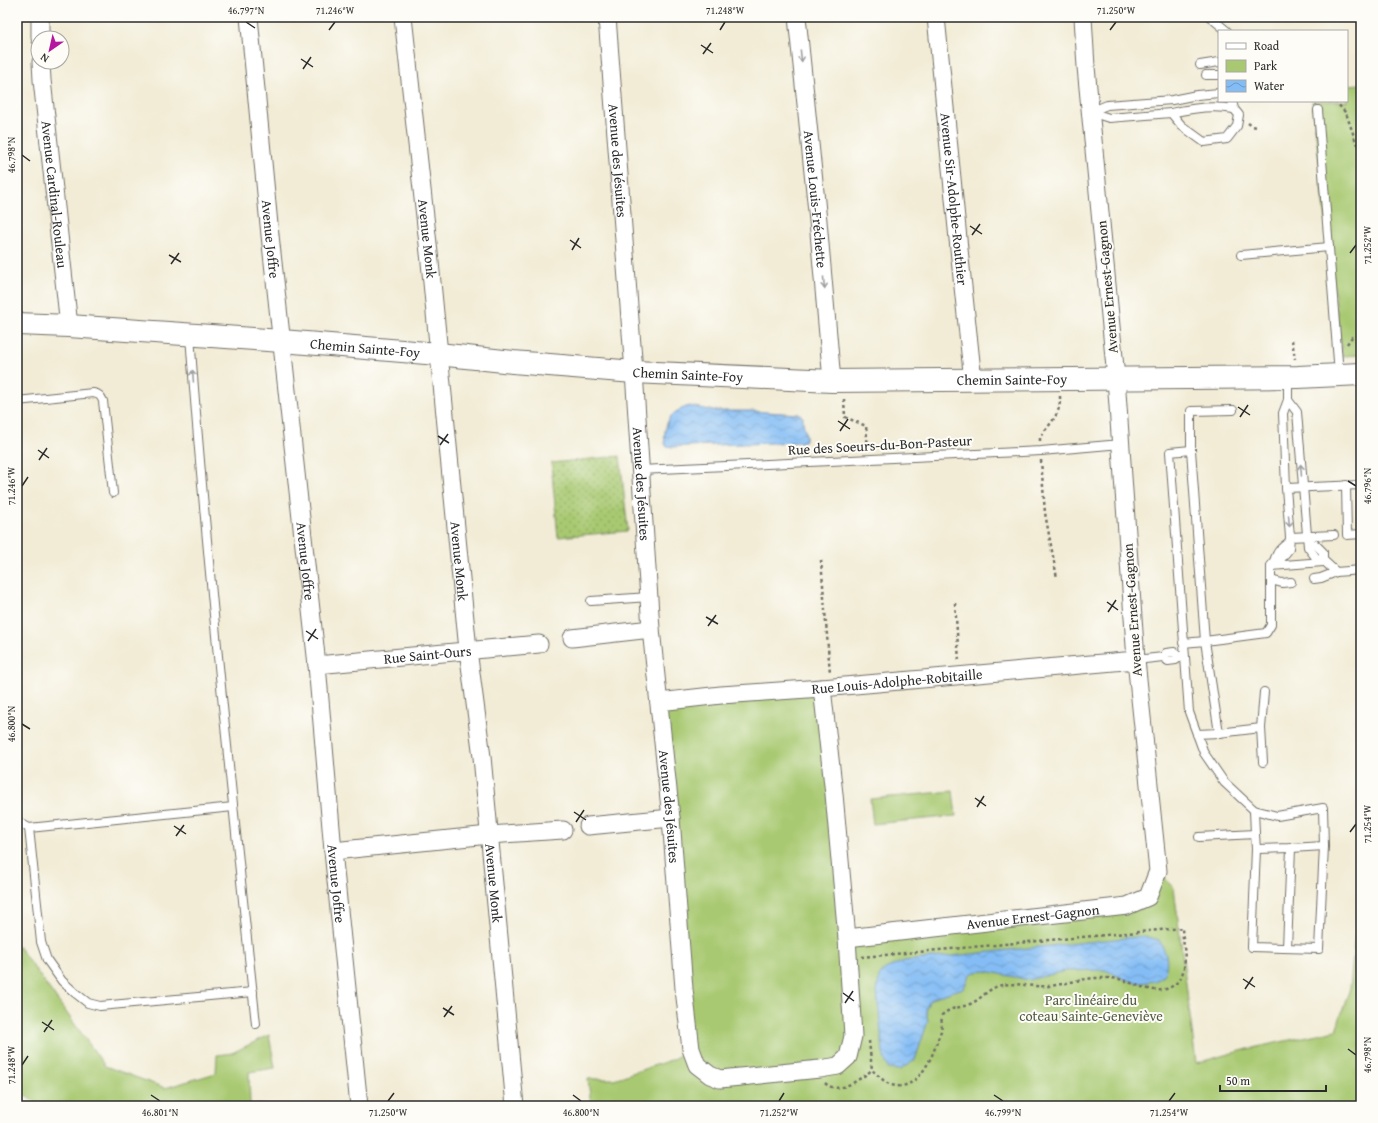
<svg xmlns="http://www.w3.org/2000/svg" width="1378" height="1123" font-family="'Gentium Book Plus',serif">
<defs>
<pattern id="garden-dots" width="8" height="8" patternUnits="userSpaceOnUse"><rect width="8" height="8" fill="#a8c971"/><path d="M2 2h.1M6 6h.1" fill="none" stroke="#89a35d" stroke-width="1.8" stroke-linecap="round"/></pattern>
<pattern id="water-waves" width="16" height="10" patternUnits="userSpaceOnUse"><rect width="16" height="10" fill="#84bdf5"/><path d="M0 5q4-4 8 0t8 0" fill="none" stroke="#6c9ac7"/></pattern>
</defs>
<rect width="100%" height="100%" fill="#fdfcf7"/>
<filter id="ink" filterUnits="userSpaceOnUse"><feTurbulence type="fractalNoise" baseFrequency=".025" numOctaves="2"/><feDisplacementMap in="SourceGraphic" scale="8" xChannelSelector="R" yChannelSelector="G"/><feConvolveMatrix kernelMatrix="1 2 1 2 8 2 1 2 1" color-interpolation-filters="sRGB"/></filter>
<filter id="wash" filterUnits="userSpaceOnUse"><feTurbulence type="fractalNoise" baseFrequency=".012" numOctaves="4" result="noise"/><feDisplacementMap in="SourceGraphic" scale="16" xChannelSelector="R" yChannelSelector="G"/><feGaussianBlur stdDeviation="0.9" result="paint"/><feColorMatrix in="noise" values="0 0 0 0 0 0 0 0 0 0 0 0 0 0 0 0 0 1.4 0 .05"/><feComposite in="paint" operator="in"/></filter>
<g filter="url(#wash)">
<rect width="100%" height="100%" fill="#f2ecd6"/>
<g fill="#a8c971" stroke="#6a7a4e">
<path d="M1361 84V355L1342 356 1312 101H1347V85Z"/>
<path d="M822 688 847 938 1148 897 1158 871 1174 888 1196 1063 1248 1049 1336 1030 1350 988 1361 875V1106H591L588 1079H614L671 1060 691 1049 659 702Z"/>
<path d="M953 791 956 816 873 824 870 799Z"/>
<path d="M17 947H19L105 1066 165 1088 216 1073 217 1055 232 1053 269 1035 275 1068 249 1072 250 1104 272 1106H41L17 1089Z"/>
</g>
<path fill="url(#garden-dots)" stroke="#6a7a4e" d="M620 456 628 531 558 537 551 463Z"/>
<g fill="url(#water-waves)" stroke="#587490">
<path d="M689 406 716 411H750L799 414 803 417C802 425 807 432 806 440L801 442 687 446 673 447 666 446C662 438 666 421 672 415 676 411 683 408 689 406Z"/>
<path d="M1144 936 1159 940C1167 954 1169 960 1164 976L1155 981 1141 983 1126 980 1105 970 1065 971 1029 980 986 971 975 972 969 975 964 988 938 996 929 1001 926 1009 928 1021 915 1060 900 1070 888 1069 883 1054 877 992 879 977 885 969 904 961Z"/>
</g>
</g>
<g filter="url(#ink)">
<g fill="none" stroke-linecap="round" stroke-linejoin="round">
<g stroke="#716f67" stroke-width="10">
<g id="lane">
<path d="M1210 17 1227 31"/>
<path d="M1200 65 1219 62"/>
<path d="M1206 75H1219"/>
<path d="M1318 110 1339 374"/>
<path d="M1090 112 1109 118 1171 113 1182 126 1204 142 1227 139 1237 126 1239 115 1234 109 1232 101"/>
<path d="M1090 112 1107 105 1172 100 1197 95 1219 93"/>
<path d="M1171 113C1192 108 1213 105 1234 109"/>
<path d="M1241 255 1329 247"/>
<path d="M190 336C207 566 232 795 256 1024"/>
<path d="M1288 400 1297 412 1308 547 1317 559 1323 560 1336 572 1361 570"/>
<path d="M17 401 93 393C99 394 101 396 103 401L113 493"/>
<path d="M1191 450V411L1233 410"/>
<path d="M640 470 1041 451 1121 444"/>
<path d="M1346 485 1347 535 1361 534"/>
<path d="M1286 488 1361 485"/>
<path d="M1290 537 1334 535"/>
<path d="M1308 542 1316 545 1323 552V560"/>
<path d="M1275 561 1281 559 1289 549 1290 537 1286 488 1283 413 1288 400V378"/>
<path d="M1271 566 1323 562"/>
<path d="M1314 579 1321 578 1336 572"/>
<path d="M1271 580 1282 583 1291 582"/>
<path d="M591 601 649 597"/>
<path d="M1183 643 1205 641 1219 733 1197 734"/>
<path d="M1163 657 1168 661 1176 660 1180 656 1184 655"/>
<path d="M1136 660 1163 657 1166 653 1174 652 1180 656"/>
<path d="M1261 728 1263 762"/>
<path d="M1219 733 1261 728 1264 692"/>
<path d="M1254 810 1255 834"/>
<path d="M17 821 29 828 233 807"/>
<path d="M29 828 41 942 47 960 62 981 74 992 88 1003 100 1006 253 992"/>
<path d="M1199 837 1255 834 1256 849 1252 947 1319 949 1324 846 1323 808 1277 816 1254 810 1224 782 1204 753 1189 712 1170 452 1191 450 1205 641 1266 633 1271 625V566C1275 561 1274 559 1277 554 1279 549 1285 545 1289 542"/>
<path d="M1256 849 1291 848 1324 846"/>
<path d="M1287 948 1291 848"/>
</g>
</g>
<g stroke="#716f67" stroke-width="19">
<g id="street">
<path d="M40 17V38"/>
<path id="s1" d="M249 17 270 235 317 665 333 851 359 1106"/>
<path id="s2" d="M403 17 430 262 468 650 482 757 515 1106"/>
<path id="s3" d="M607 17 634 372 651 629 671 818 684 989 691 1049 697 1065 710 1075 720 1079 820 1069 838 1066 848 1057 853 1036 847 938 834 794 822 688"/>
<path id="s4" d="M797 17 818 221 832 381"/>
<path id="s5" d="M936 17 959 249 973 381"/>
<path id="s6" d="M41 62 42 80 69 326"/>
<path d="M572 638 651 629"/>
<path id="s7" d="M317 665 539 644"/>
<path id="s8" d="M659 702 721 695 822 688 1136 660"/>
<path d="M588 826 671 818"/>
<path d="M333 851 489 835 563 830"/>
<path id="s9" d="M847 938 1127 906 1148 897 1158 871 1136 660 1116 378 1086 67 1083 17"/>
</g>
</g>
<g stroke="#716f67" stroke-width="24">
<g id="secondary">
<path id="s10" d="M17 324 69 326 282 341 438 354 513 362 634 372 832 381 1298 377 1361 374"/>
</g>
</g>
<g stroke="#716f67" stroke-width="2.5" stroke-dasharray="3 3" stroke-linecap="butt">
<path d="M1335 101 1346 113 1356 142 1361 147"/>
<path d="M1248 123 1252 126 1258 127"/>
<path d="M1292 340 1295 359"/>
<path d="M1347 344 1352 337 1361 334"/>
<path d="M844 399 845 417 866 426 868 449"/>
<path d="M1040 441V437C1050 423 1061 415 1060 396"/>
<path d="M1041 460 1045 513 1057 578"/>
<path d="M17 500 19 513"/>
<path d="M821 560 830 673"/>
<path d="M955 603 959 661"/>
<path d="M869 1041 872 1070"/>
<path d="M825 1083C838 1096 860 1079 872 1070 877 1074 883 1081 889 1084 915 1095 931 1061 937 1042 938 1039 940 1034 941 1031 942 1026 941 1021 942 1015 953 1006 958 1009 970 1004 980 1000 987 990 998 986 1014 981 1033 988 1049 986 1068 984 1085 977 1103 978 1108 978 1114 978 1119 979 1136 983 1156 998 1174 985 1191 972 1183 946 1182 928L862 957"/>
</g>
<use href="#lane" stroke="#fff" stroke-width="8"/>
<use href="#street" stroke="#fff" stroke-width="17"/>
<use href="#secondary" stroke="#fff" stroke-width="22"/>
</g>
<defs><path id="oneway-shaft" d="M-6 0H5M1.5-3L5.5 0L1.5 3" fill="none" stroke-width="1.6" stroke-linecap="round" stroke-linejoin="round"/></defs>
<g stroke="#a0a0a0">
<use href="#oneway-shaft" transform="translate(801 56) rotate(84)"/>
<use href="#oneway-shaft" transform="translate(824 283) rotate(85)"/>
<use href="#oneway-shaft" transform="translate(193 376) rotate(-94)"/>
<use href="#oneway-shaft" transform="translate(1301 470) rotate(-94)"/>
<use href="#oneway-shaft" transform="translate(1289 521) rotate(85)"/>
</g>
</g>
<path fill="none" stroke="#2b2b2b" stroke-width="1.5" d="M246 22 255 28M329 30 335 22M720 30 725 22M1110 30 1116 22M701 45 713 53M703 54 711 43M301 59 313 67M303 69 311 57M22 155 30 161M970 226 982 234M972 235 980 224M570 240 581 248M572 250 579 238M1350 253 1356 245M169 255 181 262M171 264 179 253M1238 407 1250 415M1240 417 1248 405M838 421 850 429M840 431 848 419M438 436 449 443M440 445 448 434M38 450 49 458M39 460 47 448M1348 481 1356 486M22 486 28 477M1107 602 1118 610M1108 612 1116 600M706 617 718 624M708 626 716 615M306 631 318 639M308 641 316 629M22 724 30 729M975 798 986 806M977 807 984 796M574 812 586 820M576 822 584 810M174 826 186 834M1350 832 1356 824M176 836 184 825M1243 979 1255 987M1245 989 1253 977M843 993 854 1001M845 1003 853 991M443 1008 454 1015M444 1017 452 1006M42 1022 54 1030M44 1032 52 1020M1348 1049 1356 1055M22 1065 28 1056M151 1095 160 1101M573 1095 581 1101M994 1095 1003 1101M388 1101 394 1093M779 1101 784 1093M1169 1101 1175 1093"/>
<g text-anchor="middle" stroke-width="4" stroke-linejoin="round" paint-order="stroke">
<g font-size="14" fill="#2b2b2b" stroke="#fdfcf7">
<text dy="5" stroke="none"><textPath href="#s3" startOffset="144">Avenue des Jésuites</textPath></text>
<text dy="5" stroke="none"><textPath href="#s6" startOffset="133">Avenue Cardinal-Rouleau</textPath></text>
<text dy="5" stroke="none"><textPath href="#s4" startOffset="183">Avenue Louis-Fréchette</textPath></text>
<text dy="5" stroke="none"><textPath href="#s5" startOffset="183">Avenue Sir-Adolphe-Routhier</textPath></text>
<text dy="5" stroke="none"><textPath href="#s1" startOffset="223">Avenue Joffre</textPath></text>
<text dy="5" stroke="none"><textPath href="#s2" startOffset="223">Avenue Monk</textPath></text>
<text transform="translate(1107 287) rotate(-95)" y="5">Avenue Ernest-Gagnon</text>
<text dy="5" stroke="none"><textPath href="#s10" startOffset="349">Chemin Sainte-Foy</textPath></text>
<text dy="5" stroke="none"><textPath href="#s10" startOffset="673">Chemin Sainte-Foy</textPath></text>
<text dy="5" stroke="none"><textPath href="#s10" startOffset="997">Chemin Sainte-Foy</textPath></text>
<text transform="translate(880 445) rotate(-3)" y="5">Rue des Soeurs-du-Bon-Pasteur</text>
<text dy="5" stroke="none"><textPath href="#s3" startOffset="468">Avenue des Jésuites</textPath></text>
<text dy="5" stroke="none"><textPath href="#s1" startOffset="547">Avenue Joffre</textPath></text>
<text dy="5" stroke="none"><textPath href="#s2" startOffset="547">Avenue Monk</textPath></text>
<text transform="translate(1132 610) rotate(-94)" y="5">Avenue Ernest-Gagnon</text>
<text dy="5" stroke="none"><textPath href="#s7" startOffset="111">Rue Saint-Ours</textPath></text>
<text dy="5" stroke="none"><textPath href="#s8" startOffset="239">Rue Louis-Adolphe-Robitaille</textPath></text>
<text dy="5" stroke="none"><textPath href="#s3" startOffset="792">Avenue des Jésuites</textPath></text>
<text dy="5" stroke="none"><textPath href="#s1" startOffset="871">Avenue Joffre</textPath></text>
<text dy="5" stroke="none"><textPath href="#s2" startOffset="871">Avenue Monk</textPath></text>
<text dy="5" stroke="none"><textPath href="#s9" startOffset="187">Avenue Ernest-Gagnon</textPath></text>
</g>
<g font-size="14" fill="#505a40" stroke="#fdfcf7">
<text x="1091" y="1005">Parc linéaire du<tspan x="1091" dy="16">coteau Sainte-Geneviève</tspan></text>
</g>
</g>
<rect width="1378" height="1123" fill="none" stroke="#fdfcf7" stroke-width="44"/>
<rect x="1218" y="30" width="130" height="72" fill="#fdfcf7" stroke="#a9a8a5"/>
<rect x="1226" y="43" width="20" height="6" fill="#ffffff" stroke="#a9a8a5"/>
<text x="1254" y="50" font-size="12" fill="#2b2b2b">Road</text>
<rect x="1226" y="60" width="20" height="12" fill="#a8c971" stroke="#a9a8a5"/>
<text x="1254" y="70" font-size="12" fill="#2b2b2b">Park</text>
<rect x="1226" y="80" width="20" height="12" fill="url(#water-waves)" stroke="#a9a8a5"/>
<text x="1254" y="90" font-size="12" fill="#2b2b2b">Water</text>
<g transform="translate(50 50) rotate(214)"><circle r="19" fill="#fdfcf7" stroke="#a9a8a5"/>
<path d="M0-3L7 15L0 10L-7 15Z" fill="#b5179e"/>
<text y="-6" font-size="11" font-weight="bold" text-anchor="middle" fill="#2b2b2b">N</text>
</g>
<path d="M1220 1085v6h106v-6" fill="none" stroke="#2b2b2b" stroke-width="2"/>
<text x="1226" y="1085" font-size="12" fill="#2b2b2b" stroke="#fdfcf7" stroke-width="3" paint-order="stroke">50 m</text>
<rect x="22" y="22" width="1334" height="1079" fill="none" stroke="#2b2b2b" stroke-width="1.5"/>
<g font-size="10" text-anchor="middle" fill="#2b2b2b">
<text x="246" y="14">46.797°N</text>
<text x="335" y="14">71.246°W</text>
<text x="725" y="14">71.248°W</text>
<text x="1116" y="14">71.250°W</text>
<text transform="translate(11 155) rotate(-90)" y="4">46.798°N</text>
<text transform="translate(1367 245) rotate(-90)" y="4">71.252°W</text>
<text transform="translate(11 486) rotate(-90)" y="4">71.246°W</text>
<text transform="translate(1367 486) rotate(-90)" y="4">46.796°N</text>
<text transform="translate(11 724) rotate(-90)" y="4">46.800°N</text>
<text transform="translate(1367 824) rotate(-90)" y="4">71.254°W</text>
<text transform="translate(1367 1055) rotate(-90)" y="4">46.798°N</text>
<text transform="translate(11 1065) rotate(-90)" y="4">71.248°W</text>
<text x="160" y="1116">46.801°N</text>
<text x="388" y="1116">71.250°W</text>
<text x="581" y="1116">46.800°N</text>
<text x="779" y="1116">71.252°W</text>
<text x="1003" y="1116">46.799°N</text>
<text x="1169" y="1116">71.254°W</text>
</g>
</svg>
